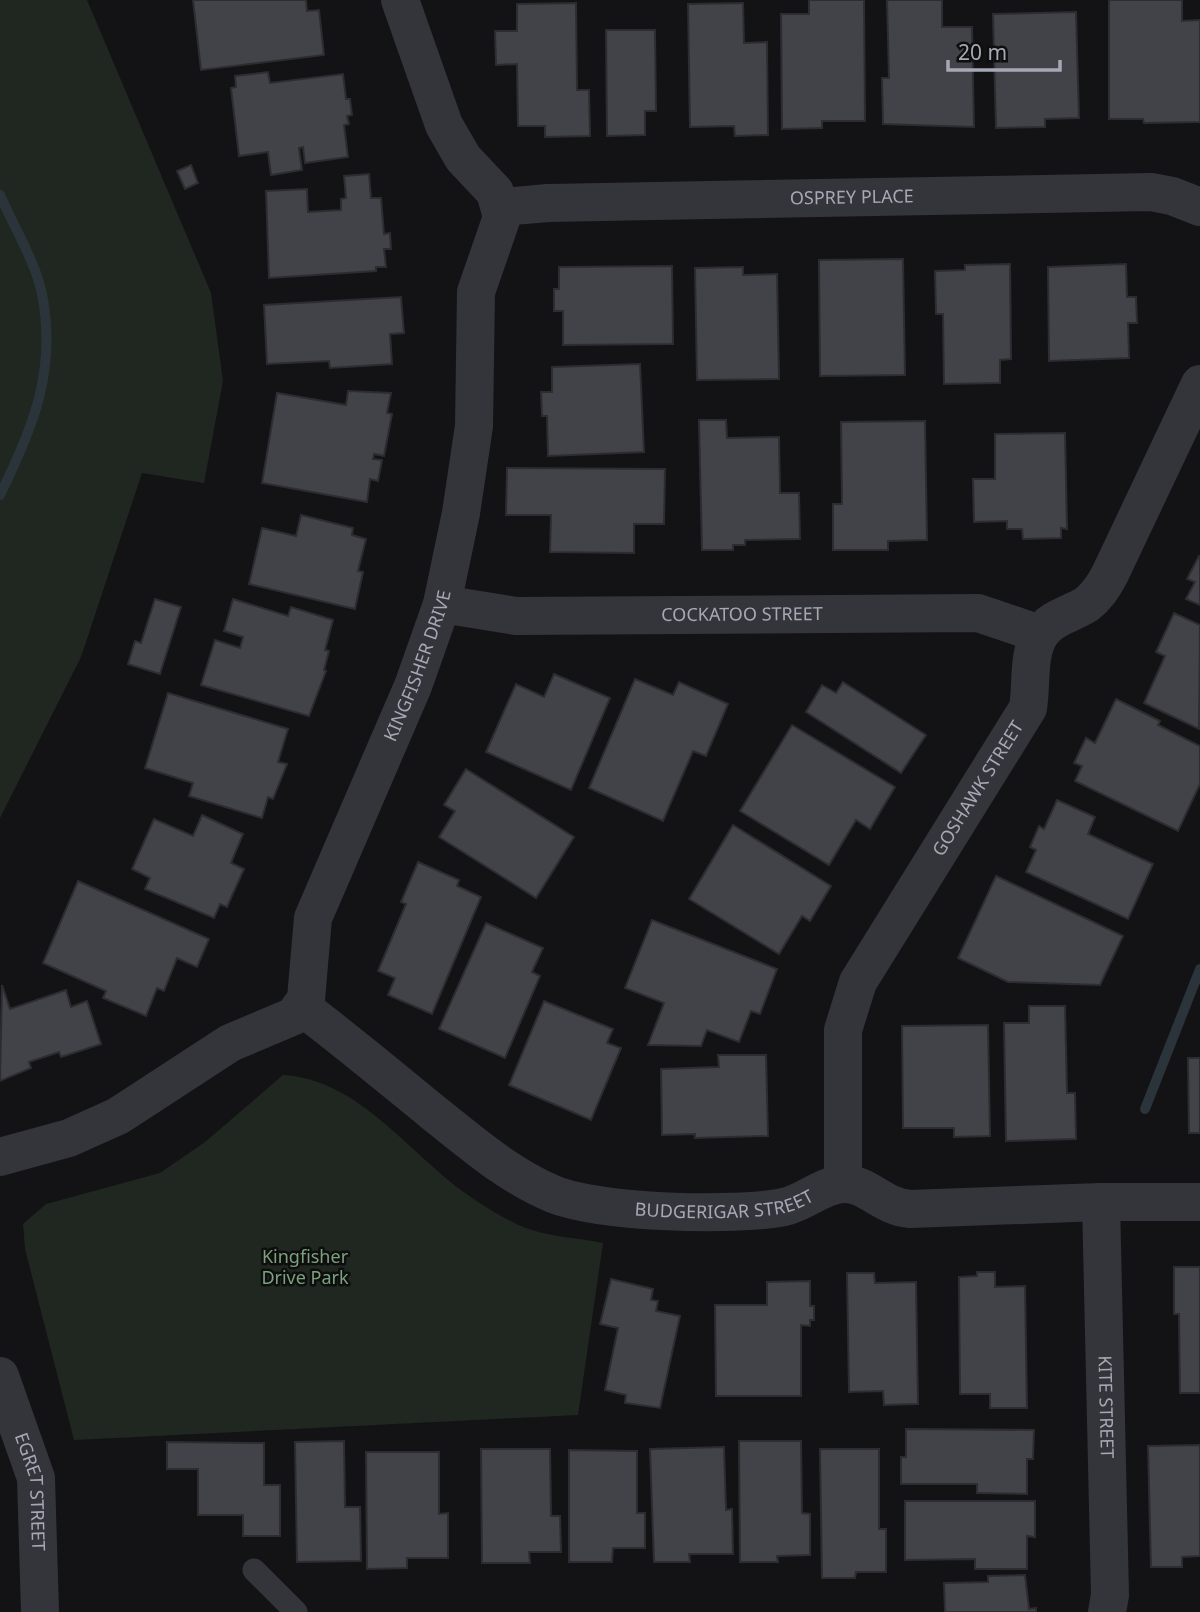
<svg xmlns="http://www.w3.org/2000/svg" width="1200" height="1612" font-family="'Noto Sans',sans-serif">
<rect width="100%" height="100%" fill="#131315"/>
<g fill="#1f2720">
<path d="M0 0H87L211 293 223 381 204 483 142 473 81 657 0 818Z"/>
<path d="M283 1075C359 1079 409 1154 468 1195 485 1207 509 1222 529 1229 552 1237 579 1238 603 1243L578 1415 74 1440 25 1249 23 1224 46 1204 160 1173 205 1142Z"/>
</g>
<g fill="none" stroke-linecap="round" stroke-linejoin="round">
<g stroke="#2b343a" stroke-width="10">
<path d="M0 195C13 225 36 263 42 294 57 370 33 428 0 495"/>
<path d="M1145 1109 1200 969"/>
</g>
</g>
<g fill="#424348" stroke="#2d2d31" stroke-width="2">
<path d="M193 0H306L307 11 319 10 324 55 201 70Z"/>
<path d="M809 0H864L865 121H822V128L782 129 781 14H809Z"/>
<path d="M887 0H942V27H972L974 127 883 124 882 78H889Z"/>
<path d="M1109 0H1182V21L1200 20V122L1144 123 1143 119H1109Z"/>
<path d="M576 3 577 90H589L590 136 545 137V126H518L517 64 496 65 495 31H517V4Z"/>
<path d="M743 3 744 43 767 42 768 135 735 136 734 126 690 127 688 4Z"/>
<path d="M1076 12 1079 118 1045 119V127L996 128 993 14Z"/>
<path d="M606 30H655L656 111H645V135L607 136Z"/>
<path d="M268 72 270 83 343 74 346 99H350L352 115 347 116 349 124 344 125 348 157 305 163 303 147 299 148 302 170 271 175 268 152 239 156 231 88 236 87 235 76Z"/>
<path d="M191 165 198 183 185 189 177 171Z"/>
<path d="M369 174 371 198H381L384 234 390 233 391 249H384L386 267H376V271L269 278 266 191 307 189 308 212 341 210V199L346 198 344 176Z"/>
<path d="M903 259 905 375 820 376 819 260Z"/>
<path d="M1010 264 1011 359 1000 360V383L944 384 943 314H936L935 271 965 270V265Z"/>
<path d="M1126 264 1127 297H1136L1137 323H1128L1129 358 1049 361 1048 267Z"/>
<path d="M672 266 673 344 563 345V311H554V289H559V267Z"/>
<path d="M743 267V275L777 274 779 379 697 380 695 268Z"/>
<path d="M401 297 404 333 390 334 392 364 330 368 329 361 267 364 264 305Z"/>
<path d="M640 364 644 452 548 456 547 416H542L541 392H552V367Z"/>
<path d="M348 391 391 393 387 413 392 414 384 456 374 454 373 459 382 460 378 481 370 479 367 502 262 483 277 393 346 405Z"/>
<path d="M699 420H726L727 438 779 437 780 493H799L800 539 745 540V545H733V550H702Z"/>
<path d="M925 421 927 540 888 541V550H833V504H842L841 422Z"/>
<path d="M1065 433 1067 529 1061 528V538L1023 539 1022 529H1007V521L974 522 973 479H995V434Z"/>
<path d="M507 468 665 469 664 524H634V553L550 552 551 515H506Z"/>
<path d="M301 515 353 528 352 535 366 539 358 571 363 572 355 609 249 584 262 528 296 536Z"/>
<path d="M1199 556H1200V605L1186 599 1195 582 1187 579Z"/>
<path d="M155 599 181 607 160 674 128 664 135 641 141 643Z"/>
<path d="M233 599 288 616 291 607 333 620 325 650 329 651 324 670 326 671 309 716 201 685 215 640 240 648 243 637 224 631Z"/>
<path d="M1174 613 1200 625 1199 729 1144 703 1165 656 1156 652Z"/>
<path d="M554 674 610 698 571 790 486 752 516 684 544 697Z"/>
<path d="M635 679 673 695 679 682 728 704 706 756 693 751 663 821 589 788Z"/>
<path d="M843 682 926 735 901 773 806 712 822 685 836 693Z"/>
<path d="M168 693 288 729 278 762 287 764 273 799 268 797 262 818 189 796 193 783 145 768Z"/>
<path d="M1116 699 1160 721 1158 725 1200 746V784L1178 831 1075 781 1082 766 1074 763 1086 738 1095 743Z"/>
<path d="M792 725 895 787 870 829 856 820 829 865 740 811Z"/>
<path d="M466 769 574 837 536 898 439 837 455 811 444 805Z"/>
<path d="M1057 800 1095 817 1088 834 1153 864 1128 919 1026 872 1036 850 1030 847 1039 826 1044 829Z"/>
<path d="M202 815 243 834 231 863 244 869 227 907 220 904 214 918 145 889 150 878 132 869 154 819 193 836Z"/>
<path d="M733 825 831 886 810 921 802 916 779 954 689 899Z"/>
<path d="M418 862 459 880 457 886 481 897 432 1014 388 995 395 978 378 971 406 904 401 902Z"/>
<path d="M996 876 1123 936 1100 985 1008 982 958 958Z"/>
<path d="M78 881 209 939 197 967 177 958 164 991 157 988 146 1016 103 998 106 991 43 963Z"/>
<path d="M652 920 777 969 760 1014 751 1011 739 1042 707 1030 701 1046 648 1045 664 1003 625 988Z"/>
<path d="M486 923 543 948 532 972 540 976 505 1058 439 1029Z"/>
<path d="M2 985 10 1009 66 990 71 1007 87 1001 101 1044 61 1057 59 1052 29 1062 31 1068 0 1081Z"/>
<path d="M544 1001 613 1029 607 1043 621 1048 591 1120 509 1085Z"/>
<path d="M1029 1006H1065L1067 1093H1075L1076 1139 1006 1141 1004 1023H1029Z"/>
<path d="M988 1025 990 1136 954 1137V1128H903L902 1026Z"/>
<path d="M718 1055H766L768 1136 695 1138V1134L662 1135 661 1069 719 1067Z"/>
<path d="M1188 1058H1200V1133H1189Z"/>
<path d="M1174 1267H1200V1393H1180L1179 1314H1174Z"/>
<path d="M977 1272H995V1287L1025 1286 1027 1408H990V1394H960L959 1277 977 1276Z"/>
<path d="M847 1273H874L875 1283 916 1282 918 1404 884 1405 883 1391 849 1392Z"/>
<path d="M611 1279 653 1289 651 1300 658 1301 656 1311 680 1316 660 1408 625 1403 626 1395 605 1390 618 1328 600 1324Z"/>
<path d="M810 1281V1306H814V1320H810V1326L801 1325V1396H716L715 1305H767V1282Z"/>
<path d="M906 1429 1034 1430 1033 1459H1027V1494L977 1493V1484H901V1457H906Z"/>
<path d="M344 1441 345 1507H360L361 1561 297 1562 295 1442Z"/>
<path d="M739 1441H801L802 1513 810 1514V1555L777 1556 778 1562H740Z"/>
<path d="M167 1442 264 1443V1485H280V1536H243V1515H198V1469H167Z"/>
<path d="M1200 1445V1556L1182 1557V1567H1151L1148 1446Z"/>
<path d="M724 1447 726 1510 732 1509 733 1554H689L690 1562H654L650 1449Z"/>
<path d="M481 1449H550L551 1516H560L561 1552H529L530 1563H482Z"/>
<path d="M820 1449H879V1529H886V1572H856L855 1578H822Z"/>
<path d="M569 1450 637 1451V1513H645V1548H613L612 1562H569Z"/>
<path d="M366 1452H439V1514L448 1513V1558H407V1568L367 1569Z"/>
<path d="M905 1501H1035V1537L1027 1536V1569H975V1559L905 1560Z"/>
<path d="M1025 1575 1029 1609 1036 1608V1612H945L944 1583 988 1582V1576Z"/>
</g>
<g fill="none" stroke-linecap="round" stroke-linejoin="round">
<path stroke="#34353a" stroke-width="23" d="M254 1570 296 1612"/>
<g stroke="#34353a" stroke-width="38">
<path id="s1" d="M502 207 548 203 1151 192 1172 196 1200 207"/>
<path id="s2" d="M442 604 516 616 978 613 1040 634"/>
<path id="s3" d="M303 1008C348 1042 391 1078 435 1114 473 1144 508 1175 553 1194 600 1213 734 1217 784 1207 804 1203 822 1185 843 1184 868 1183 880 1206 910 1209L1101 1202H1200"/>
<path id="s4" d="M0 1157 69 1138 118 1116 230 1043 294 1016 306 999 313 918 413 686 442 604 461 513 474 426 476 292 502 217 495 192 463 158 444 125 400 0"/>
<path id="s5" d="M843 1184V1030L858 982 1028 708C1032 686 1027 653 1041 633 1052 617 1072 614 1087 604 1097 596 1104 586 1110 574L1200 384"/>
<path id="s6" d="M1101 1202 1110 1595 1107 1612"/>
<path id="s7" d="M0 1376 36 1478 40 1612"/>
</g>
</g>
<g text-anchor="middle" stroke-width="5" stroke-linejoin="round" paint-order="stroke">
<g font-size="18" fill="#a4a9b5" stroke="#0e0e0f">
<text dy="6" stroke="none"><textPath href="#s1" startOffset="350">OSPREY PLACE</textPath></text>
<text dy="6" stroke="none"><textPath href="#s2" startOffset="301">COCKATOO STREET</textPath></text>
<text dy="6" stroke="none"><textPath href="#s4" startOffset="704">KINGFISHER DRIVE</textPath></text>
<text dy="6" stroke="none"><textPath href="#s5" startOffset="432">GOSHAWK STREET</textPath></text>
<text dy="6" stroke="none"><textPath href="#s3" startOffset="486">BUDGERIGAR STREET</textPath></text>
<text dy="6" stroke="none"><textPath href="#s6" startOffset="205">KITE STREET</textPath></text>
<text dy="6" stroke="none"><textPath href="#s7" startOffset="121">EGRET STREET</textPath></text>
</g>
<g font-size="18" fill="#7ba17d" stroke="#0e0e0f">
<text x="305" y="1263">Kingfisher<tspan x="305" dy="21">Drive Park</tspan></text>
</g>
</g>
<path d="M948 60v10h112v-10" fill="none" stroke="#a4a9b5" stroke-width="3.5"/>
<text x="958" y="60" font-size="21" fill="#a4a9b5" stroke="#0e0e0f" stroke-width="5" paint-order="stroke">20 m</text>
</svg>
